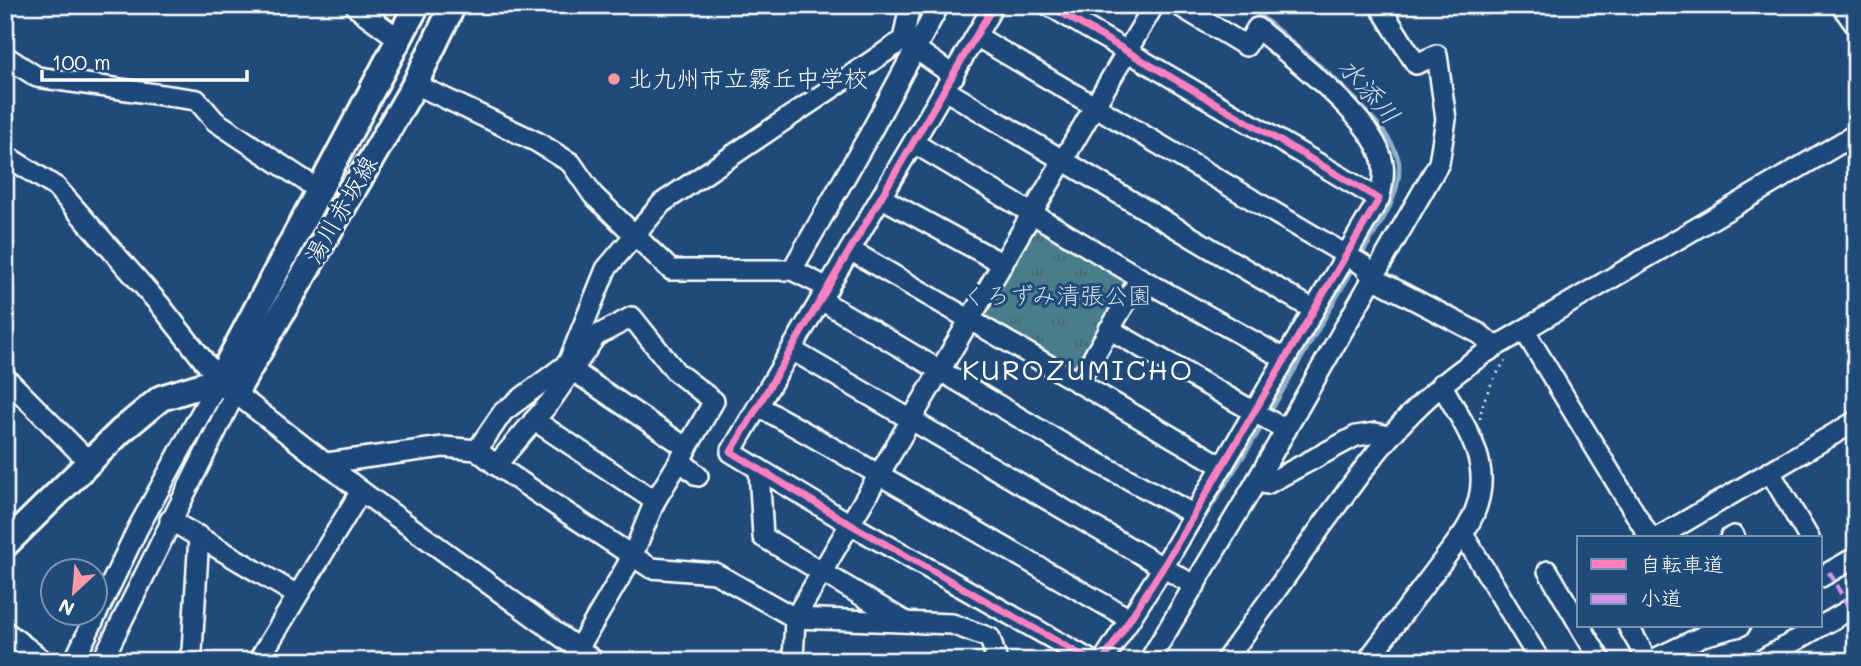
<svg xmlns="http://www.w3.org/2000/svg" width="1861" height="666" font-family="Mali,'Klee One',sans-serif">
<defs>
<pattern id="park-tufts" width="24" height="20" patternUnits="userSpaceOnUse" patternTransform="scale(1.75)"><rect width="24" height="20" fill="#487d8b"/><path d="M3 7l-1-3M5 7V3M7 7l1-3M15 17l-1-3M17 17v-4M19 17l1-3" fill="none" stroke="#4a646c"/></pattern>
</defs>
<rect width="100%" height="100%" fill="#1f4a7a"/>
<filter id="ink" filterUnits="userSpaceOnUse"><feTurbulence type="fractalNoise" baseFrequency=".0143" numOctaves="2"/><feDisplacementMap in="SourceGraphic" scale="14" xChannelSelector="R" yChannelSelector="G"/><feConvolveMatrix kernelMatrix="1 2 1 2 8 2 1 2 1" color-interpolation-filters="sRGB"/></filter>
<g filter="url(#ink)">
<path fill="url(#park-tufts)" stroke="#a4bec5" stroke-width="2" d="M1031 224 1132 276 1078 374 982 320 986 304Z"/>
<g fill="none" stroke-linecap="round" stroke-linejoin="round">
<g stroke="#91b1ca" stroke-width="4.5">
<path d="M1247 5C1281 33 1394 120 1399 163 1402 197 1376 230 1360 257"/>
<path d="M1269 414 1354 267"/>
<path d="M1187 545 1263 425"/>
</g>
<g stroke="#fff" stroke-width="24">
<g id="minor">
<path d="M358 5 357 8 399 39"/>
<path d="M994 5 731 452 850 524 1092 661"/>
<path d="M1048 5 1379 199 1162 569 1103 661"/>
<path d="M1178 5 1246 46 1257 28C1293 59 1366 112 1381 156 1386 170 1383 185 1379 199"/>
<path d="M1841 5 1856 26"/>
<path d="M976 36 1363 265 1373 278 1480 334 1495 347"/>
<path d="M906 42 954 76"/>
<path d="M5 56 37 77 197 100 215 121 319 190"/>
<path d="M415 84 537 142 571 163 593 195 671 270H792L828 288"/>
<path d="M945 90 1314 310"/>
<path d="M914 143 1140 278 1078 383"/>
<path d="M5 155 56 187 160 305 219 380 138 528 74 661"/>
<path d="M882 198 1003 264"/>
<path d="M850 250 1222 466"/>
<path d="M792 270 868 137 939 5"/>
<path d="M1140 278 1285 359"/>
<path d="M821 300 1067 446 1193 514"/>
<path d="M1109 329 1286 430"/>
<path d="M1524 330 1650 538"/>
<path d="M792 350 1195 586"/>
<path d="M572 370 687 448"/>
<path d="M5 377 89 462"/>
<path d="M758 406C883 475 1005 549 1130 619"/>
<path d="M534 420 655 501"/>
<path d="M477 450 503 412 568 363 606 269 662 203 903 40 910 5"/>
<path d="M327 463 443 447 477 450 496 465 570 515 651 568 715 573 795 618 952 624 990 638 997 661"/>
<path d="M496 465 550 402 596 336 632 317 676 372 714 401 680 460"/>
<path d="M759 469 763 537 906 622"/>
<path d="M1770 472 1809 538"/>
<path d="M1256 482 1267 484 1356 436 1375 433 1389 436"/>
<path d="M170 520 297 595"/>
<path d="M1463 534 1540 661"/>
<path d="M1657 538 1856 421"/>
<path d="M1730 538 1734 536 1735 538"/>
<path d="M1548 571 1579 624"/>
<path d="M1821 577 1856 557"/>
<path d="M1580 626 1601 661"/>
<path d="M1628 626 1648 661"/>
<path d="M5 631 44 661"/>
<path d="M102 661 235 393 361 491 595 661"/>
<path d="M187 661 192 651 199 536"/>
<path d="M258 661 361 491"/>
<path d="M571 661 632 557 655 501 680 460 698 476"/>
<path d="M793 661 795 618 1154 5"/>
<path d="M1149 661 1256 482 1439 163 1446 119 1437 55 1416 64 1379 5"/>
<path d="M1225 661C1257 617 1288 574 1319 530 1374 454 1413 397 1495 347L1856 134"/>
<path d="M1367 661 1463 534C1502 475 1471 437 1441 384"/>
<path d="M1650 661 1703 636 1740 626"/>
<path d="M1760 661 1856 606"/>
</g>
</g>
<g stroke="#fff" stroke-width="30">
<g id="major">
<path d="M219 380 235 393 415 84 453 5"/>
<path d="M5 545 121 431 161 398 219 380 417 5"/>
</g>
</g>
<g stroke="#fff" stroke-width="2.5" stroke-dasharray="2 5" stroke-linecap="butt">
<path d="M1480 419C1482 398 1494 378 1505 361"/>
<path d="M1838 661 1856 650"/>
</g>
<use href="#minor" stroke="#1f4a7a" stroke-width="19"/>
<use href="#major" stroke="#1f4a7a" stroke-width="24"/>
<path stroke="#d193ec" stroke-width="5" stroke-dasharray="10 5" stroke-linecap="butt" d="M1829 572 1856 619"/>
<g stroke="#1f4a7a" stroke-width="11">
<g id="cycleway">
<path d="M994 5 731 452 850 524 1092 661"/>
<path d="M1048 5 1379 199 1162 569 1103 661"/>
</g>
</g>
<use href="#cycleway" stroke="#ff80c0" stroke-width="7"/>
</g>
</g>
<circle fill="#ff9aa2" stroke="#1f4a7a" stroke-width="2.5" cx="614" cy="79" r="7"/>
<g text-anchor="middle" stroke-width="6" stroke-linejoin="round" paint-order="stroke">
<g font-size="24" fill="#fff" stroke="#1f4a7a" text-anchor="start">
<text x="628" y="87">北九州市立霧丘中学校</text>
</g>
<g font-size="24" fill="#fff" stroke="#1f4a7a">
<text transform="translate(341 210) rotate(-60)" y="8">湯川赤坂線</text>
</g>
<g font-size="24" fill="#d1dee2" stroke="#1f4a7a">
<text x="1057" y="304">くろずみ清張公園</text>
</g>
<g font-size="26" font-style="italic" fill="#d1dee9" stroke="#1f4a7a">
<text transform="translate(1369 91) rotate(49)" y="9">水添川</text>
</g>
<g font-size="28" letter-spacing="2" fill="#fff" stroke="#1f4a7a">
<text x="1078" y="380">KUROZUMICHO</text>
</g>
</g>
<rect width="1861" height="666" fill="none" stroke="#1f4a7a" stroke-width="28"/>
<rect x="14" y="14" width="1833" height="638" fill="none" stroke="#fff" stroke-width="2.5" filter="url(#ink)"/>
<rect x="1577" y="536" width="245" height="91" fill="#1f4a7a" stroke="#7992af" stroke-width="2"/>
<rect x="1591" y="559" width="35" height="10" fill="#ff80c0" stroke="#7992af" stroke-width="2"/>
<text x="1640" y="572" font-size="21" fill="#ffffff">自転車道</text>
<rect x="1591" y="594" width="35" height="10" fill="#d193ec" stroke="#7992af" stroke-width="2"/>
<text x="1640" y="606" font-size="21" fill="#ffffff">小道</text>
<g transform="translate(74 592) rotate(206)"><circle r="33" fill="#1f4a7a" stroke="#7992af" stroke-width="2"/>
<path d="M0-5L12 26L0 18L-12 26Z" fill="#ff9aa2"/>
<text y="-10" font-size="19" font-weight="bold" text-anchor="middle" fill="#ffffff">N</text>
</g>
<path d="M42 70v10h205v-10" fill="none" stroke="#ffffff" stroke-width="3.5"/>
<text x="52" y="70" font-size="21" fill="#ffffff" stroke="#1f4a7a" stroke-width="5" paint-order="stroke">100 m</text>
</svg>
